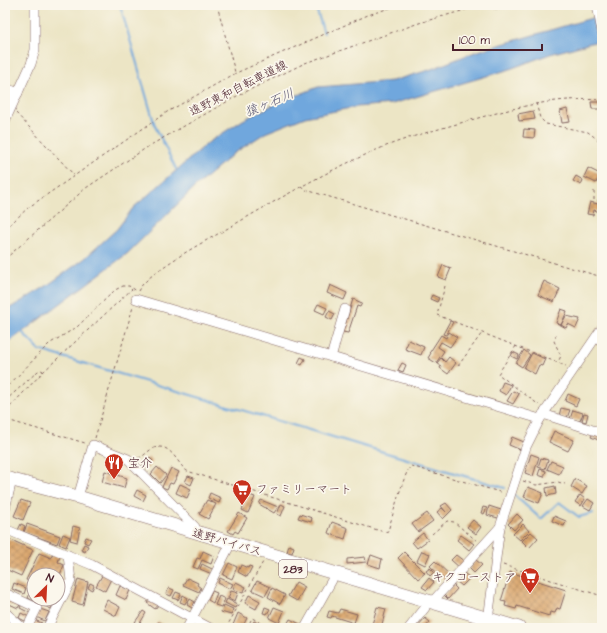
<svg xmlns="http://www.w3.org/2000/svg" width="607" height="633" font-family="'Architects Daughter','Klee One',sans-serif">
<defs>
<pattern id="building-cross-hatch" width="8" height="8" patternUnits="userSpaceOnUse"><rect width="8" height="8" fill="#dca971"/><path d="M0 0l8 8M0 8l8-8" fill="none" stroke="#b4895d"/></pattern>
</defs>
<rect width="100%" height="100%" fill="#fbf7ec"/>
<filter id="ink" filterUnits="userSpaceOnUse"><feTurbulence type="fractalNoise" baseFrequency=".025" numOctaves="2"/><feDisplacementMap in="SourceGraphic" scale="8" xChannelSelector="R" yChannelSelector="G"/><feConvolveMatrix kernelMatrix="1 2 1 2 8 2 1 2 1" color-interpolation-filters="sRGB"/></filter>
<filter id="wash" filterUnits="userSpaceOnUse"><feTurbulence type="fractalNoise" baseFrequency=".012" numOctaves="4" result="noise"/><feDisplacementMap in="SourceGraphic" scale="16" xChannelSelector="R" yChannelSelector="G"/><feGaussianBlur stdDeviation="0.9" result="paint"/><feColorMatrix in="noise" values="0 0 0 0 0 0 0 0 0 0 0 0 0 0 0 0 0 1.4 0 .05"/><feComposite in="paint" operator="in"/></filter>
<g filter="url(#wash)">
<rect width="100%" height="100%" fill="#ece5c5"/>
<path fill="#6fa7dd" stroke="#5c6384" d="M602 15V40L550 54 507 70 392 104 356 107 305 117 265 133 233 154 195 187 128 253 5 345V311L45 287 84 259 117 229 133 208 209 142 243 120 275 104 318 87 392 81 429 70 475 52Z"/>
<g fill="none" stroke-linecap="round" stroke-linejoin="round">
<g stroke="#6fa7dd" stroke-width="2">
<path d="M120 5 155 126 176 169"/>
<path d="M315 5 324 33"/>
<path d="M21 331 39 350 505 488"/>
<path d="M514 495 541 519 559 502 579 517 593 513"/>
</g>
</g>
<g id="blocks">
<g fill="url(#building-cross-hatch)">
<path d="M591 102H602V109H592Z"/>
<path d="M567 109 570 122 562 123 560 111Z"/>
<path d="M533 111 535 119 519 121 518 114Z"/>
<path d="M524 129 535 130 534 138 523 137Z"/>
<path d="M588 168 600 174 596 183 584 177Z"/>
<path d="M576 176 583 180 581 185 573 181Z"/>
<path d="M590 202 602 205V213L594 210 593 215 587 214Z"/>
<path d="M443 265 451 268 446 280 438 277Z"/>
<path d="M544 281 560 289 554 302 538 295Z"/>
<path d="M330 285 347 293 344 300 327 293Z"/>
<path d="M432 295 439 298 437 302 430 299Z"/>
<path d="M353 299 362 303 360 307 357 306 348 333 343 332Z"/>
<path d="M318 304 327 308 324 314 315 310Z"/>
<path d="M561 309 567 311 561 325 556 323Z"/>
<path d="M329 311 335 314 332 320 326 317Z"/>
<path d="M566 316 580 319 576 328 568 324 566 328 561 325Z"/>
<path d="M450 321 453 322 446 335 443 334Z"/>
<path d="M449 332 457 337 450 347 441 342 438 347 444 351 436 363 428 358 431 353 430 352 441 335 446 338Z"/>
<path d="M409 340 424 347 421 355 405 349Z"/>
<path d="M524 350 530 355 522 367 516 363Z"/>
<path d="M513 352 519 355 517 359 511 356Z"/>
<path d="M532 353 545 359 542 366 539 365 535 374 524 368Z"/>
<path d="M301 357 305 359 302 365 298 363Z"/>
<path d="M449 357 456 363 448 374 440 368 441 366 437 363 441 358 445 362Z"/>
<path d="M402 363 406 365 403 372 398 370Z"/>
<path d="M503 382 511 385 506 395 499 391Z"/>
<path d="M513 391 519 394 513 404 507 401Z"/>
<path d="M568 394 579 399 576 406 565 401Z"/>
<path d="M561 408 570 410 567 418 559 416Z"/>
<path d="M573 410 583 413 580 421 570 419Z"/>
<path d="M584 413 588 414 586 422 582 421Z"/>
<path d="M554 431 574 440 568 451 549 442Z"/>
<path d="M593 433 602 437 601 441 591 437Z"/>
<path d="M512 437 524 442 521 450 509 445Z"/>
<path d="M531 454 539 457 533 476 525 473Z"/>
<path d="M149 457 153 461 147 469 142 464Z"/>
<path d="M541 458 548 460 545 469 538 467Z"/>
<path d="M551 461 563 466 559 474 547 469Z"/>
<path d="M157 467 166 475 160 483 151 474Z"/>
<path d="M171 468 179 472 173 484 170 483 167 489 162 487Z"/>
<path d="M540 469 546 471 544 477 538 475Z"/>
<path d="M105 471 127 478 124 488 102 482Z"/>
<path d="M188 476 194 478 191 485 185 482Z"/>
<path d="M575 479 587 486 582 494 571 487Z"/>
<path d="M180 484 191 489 187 498 176 493Z"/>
<path d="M555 486 556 494 547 496 546 488Z"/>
<path d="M528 487 543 493 539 503 524 497Z"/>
<path d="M137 490 146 495 143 501 134 496Z"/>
<path d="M210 493 221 498 219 503 208 498Z"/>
<path d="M249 495 255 497 248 513 242 510Z"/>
<path d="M580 495 585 499 581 506 575 502Z"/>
<path d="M588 499 594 503 590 510 583 506Z"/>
<path d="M21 500 30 503 23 520 14 516Z"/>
<path d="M207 500 216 504 208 519 199 514Z"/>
<path d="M261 500 278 507 274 513 259 504Z"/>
<path d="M446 503 452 510 443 519 437 512 442 508 446 512 441 506Z"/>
<path d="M281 504 285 506 281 516 277 514Z"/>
<path d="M489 506 501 510 498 518 487 515Z"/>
<path d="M483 507 487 508 484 514 481 513Z"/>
<path d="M239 513 247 518 238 533 235 531 233 534 228 531Z"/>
<path d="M427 513 433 521 418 532 412 524Z"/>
<path d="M300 514 312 518 311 522 298 518Z"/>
<path d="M517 514 523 520 514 530 508 524Z"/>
<path d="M554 516 566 521 564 526 552 521Z"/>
<path d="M473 520 481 527 476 534 467 527Z"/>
<path d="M332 522 348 528 345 539 328 533Z"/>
<path d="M21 524 25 526 23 532 18 530Z"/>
<path d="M27 524 60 536 57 544 24 532Z"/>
<path d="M523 524 529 531 520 540 513 534Z"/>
<path d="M73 526 80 528 77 542 70 540Z"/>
<path d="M531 532 538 538 529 548 522 541Z"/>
<path d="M423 533 428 540 417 548 412 542Z"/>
<path d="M63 534 70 537 66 547 59 544Z"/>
<path d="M461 535 474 544 469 550 457 540Z"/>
<path d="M5 537 33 550 21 576 5 569Z"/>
<path d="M86 537 91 539 88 544 84 542Z"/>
<path d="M84 544 88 546 85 552 81 550Z"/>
<path d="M289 545 294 547 292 553 287 552Z"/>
<path d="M203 551 214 556 211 564 202 560 198 569 193 567 197 558 200 559Z"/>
<path d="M422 551 430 554 425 565 417 561Z"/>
<path d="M404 552 425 573 418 579 398 558Z"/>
<path d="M39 553 51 558 53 553 60 556 58 562 64 565 59 577 63 579 61 582 58 581V575H34V583L26 580Z"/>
<path d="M371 555 382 559 380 568 368 564Z"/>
<path d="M456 555 465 562 460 568 451 560Z"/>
<path d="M365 557 366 562 347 564V559Z"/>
<path d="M476 560 482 565 474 573 469 568Z"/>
<path d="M435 561 452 577 447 582 430 566Z"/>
<path d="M229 563 237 567 232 579 223 575Z"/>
<path d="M202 564 214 570 212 574 200 569Z"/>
<path d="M241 565 248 568 249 566 252 567 247 577 238 572Z"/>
<path d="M430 568 434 572 430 576 426 571Z"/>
<path d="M510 572 566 590 560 609 557 608 555 613 550 612 549 616 517 606 516 609 505 606 506 602 501 601Z"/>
<path d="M464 573 470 578 462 586 456 581Z"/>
<path d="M103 574 111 579 105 591 96 586Z"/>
<path d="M187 578 198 583 197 585 201 588 199 592 183 585Z"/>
<path d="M220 578 233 584 230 589 218 583Z"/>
<path d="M429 578 434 582 427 590 422 587Z"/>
<path d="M78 579 88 582 83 605 72 602Z"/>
<path d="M257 581 270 587 265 596 252 590Z"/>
<path d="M236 582 246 587 243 593 233 589Z"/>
<path d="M296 582 305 587 297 601 288 596Z"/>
<path d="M14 583 26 588 24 594 12 589Z"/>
<path d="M90 583 94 585 92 590 88 588Z"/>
<path d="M453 585 457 589 448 599 444 595Z"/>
<path d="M120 586 130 590 126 600 116 595Z"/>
<path d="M169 588 174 590 171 596 166 594Z"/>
<path d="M272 588 285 595 280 604 268 597Z"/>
<path d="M31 591 34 593V601L28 598Z"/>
<path d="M212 591 217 593 213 603 208 600Z"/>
<path d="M231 591 238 593 235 601 228 598Z"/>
<path d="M176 592 181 594 178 600 173 598Z"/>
<path d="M183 595 188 598 185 604 180 602Z"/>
<path d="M249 595 260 601 256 609 245 603Z"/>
<path d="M6 596 21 603 18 608 5 602Z"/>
<path d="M219 596 225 599 221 607 215 605Z"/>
<path d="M150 598 159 604 155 609 147 603Z"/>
<path d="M44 599 54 602 51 609 41 604Z"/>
<path d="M190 599 195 602 192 608 187 605Z"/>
<path d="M227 599 237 604 235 608 225 603Z"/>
<path d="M107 600 120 607 116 616 103 609Z"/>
<path d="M22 604 32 608 30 613 20 608Z"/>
<path d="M224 605 233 609 231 615 221 612Z"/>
<path d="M265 607 270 609 267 614 263 613Z"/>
<path d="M274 607 284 611 279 623 269 618Z"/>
<path d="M377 607 386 609 381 628H371Z"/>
<path d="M40 609 49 612 45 621 36 617Z"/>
<path d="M340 609 357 614 354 623 332 616 331 618 327 617 329 611 338 613Z"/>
<path d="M143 611 146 613 139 625 135 622Z"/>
<path d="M21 613 29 617 27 622 19 618Z"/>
<path d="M238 613 247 618 242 628 233 625Z"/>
<path d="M425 618 430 622 425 628H416Z"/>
<path d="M290 619 302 625 300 628H285Z"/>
<path d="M34 620 42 623 40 628 31 627Z"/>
<path d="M254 621 263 626 262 628 251 626Z"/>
<path d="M158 622 165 625 164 628H155Z"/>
</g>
</g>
</g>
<g filter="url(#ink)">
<use href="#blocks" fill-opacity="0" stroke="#836461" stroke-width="1"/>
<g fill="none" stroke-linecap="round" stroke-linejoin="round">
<g stroke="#836461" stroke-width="10">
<g id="minor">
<path d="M597 5 602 32"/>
<path d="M5 101 11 90 18 93"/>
<path d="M5 121 31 64 35 50V5"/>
<path d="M136 299 540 419"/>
<path d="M331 357 345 309"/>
<path d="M543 414 602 433"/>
<path d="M78 497 93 445 128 459 195 527V533"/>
<path d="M5 509 11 484"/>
<path d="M5 529 92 565 210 628"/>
<path d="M5 593 37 608 27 628"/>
<path d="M432 602 500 527"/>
<path d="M5 612 23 628"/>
<path d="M47 628 71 581 68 555"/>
<path d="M187 628 228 549"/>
<path d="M305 628 332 580"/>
<path d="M409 628 425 608"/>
<path d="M487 628 500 527 526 447 540 419 602 328"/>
</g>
</g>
<g stroke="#836461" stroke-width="14">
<path id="highway" d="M5 478 78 497 519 628"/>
</g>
<g stroke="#836461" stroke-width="1" stroke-dasharray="3 3" stroke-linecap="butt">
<path d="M217 5 235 72"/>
<path d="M490 8 494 5"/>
<path d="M536 103 540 118 546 124 588 132 602 143"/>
<path d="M16 113 74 175"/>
<path d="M301 186 306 190 602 277"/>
<path d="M594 191V200L602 201"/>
<path d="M5 229 29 207 167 112 236 73 368 15 399 5"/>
<path d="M5 259 86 188 149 146 237 96 305 63 419 23 472 8 505 9 512 5"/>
<path d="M445 286 437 315 566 366"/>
<path d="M138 291C147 273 198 245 216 235 265 207 313 178 365 155 399 139 436 130 471 120 518 107 553 97 602 100"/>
<path d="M556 335 554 341 561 356 558 362"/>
<path d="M516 346 498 374 539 405"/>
<path d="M458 366 482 333"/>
<path d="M43 372 132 289"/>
<path d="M5 389 49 344 77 327 115 290 123 286H129L137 291"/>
<path d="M5 401 38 371 42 370 43 372 5 412"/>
<path d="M7 420 85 443"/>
<path d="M95 438 133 307"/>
<path d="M138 458C144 457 148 450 154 448 171 442 177 464 187 471L384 532 388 531C392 518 404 472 411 466L503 493"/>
<path d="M523 481 536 485 558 482 565 484"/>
<path d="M432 534 447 521 454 522 477 541"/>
<path d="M503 565 602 596"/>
<path d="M226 628 263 562"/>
<path d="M247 628 252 618 271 628"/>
</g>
<use href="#minor" stroke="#fff" stroke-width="9"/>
<use href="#highway" stroke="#fff" stroke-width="13"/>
</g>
</g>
<defs>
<g id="restaurant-pin" transform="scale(1)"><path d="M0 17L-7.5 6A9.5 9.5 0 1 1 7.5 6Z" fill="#c8321e" stroke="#fbf7ec"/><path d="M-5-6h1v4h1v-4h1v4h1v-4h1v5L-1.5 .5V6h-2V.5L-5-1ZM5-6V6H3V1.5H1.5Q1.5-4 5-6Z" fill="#fff"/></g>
<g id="supermarket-pin" transform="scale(1)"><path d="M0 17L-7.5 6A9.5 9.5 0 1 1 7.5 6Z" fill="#c8321e" stroke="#fbf7ec"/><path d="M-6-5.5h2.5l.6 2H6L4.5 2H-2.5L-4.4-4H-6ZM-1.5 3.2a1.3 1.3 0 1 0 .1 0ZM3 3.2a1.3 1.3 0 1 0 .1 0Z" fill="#fff"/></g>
</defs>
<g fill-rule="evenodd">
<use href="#restaurant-pin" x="114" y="463"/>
<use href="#supermarket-pin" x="242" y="489"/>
<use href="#supermarket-pin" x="530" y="577"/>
</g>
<g text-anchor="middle" stroke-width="3.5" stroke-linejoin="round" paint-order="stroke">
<rect fill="#fbf7ec" stroke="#7f6065" stroke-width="1" x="279" y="560" width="28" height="18" rx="3"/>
<g font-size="11" font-weight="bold" fill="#4a1f2b">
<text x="293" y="573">283</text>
</g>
<g font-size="12" fill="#4a1f2b" stroke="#fbf7ec">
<text transform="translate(238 88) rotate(-27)" y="4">遠野東和自転車道線</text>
<text transform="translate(227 542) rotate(16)" y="4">遠野バイパス</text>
</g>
<g font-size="12" fill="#4a1f2b" stroke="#fbf7ec" text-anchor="start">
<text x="128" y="467">宝介</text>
<text x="256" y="493">ファミリーマート</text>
<text x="516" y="581" text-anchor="end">キクコーストア</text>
</g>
<g font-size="13" font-style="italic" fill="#595572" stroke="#fbf7ec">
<text transform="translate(269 102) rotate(-23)" y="5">猿ヶ石川</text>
</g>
</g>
<rect width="607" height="633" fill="none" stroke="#fbf7ec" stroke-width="20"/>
<g transform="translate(46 587) rotate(24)"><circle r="19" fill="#fbf7ec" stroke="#b4a19f"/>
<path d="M0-3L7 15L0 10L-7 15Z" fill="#c8321e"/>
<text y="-6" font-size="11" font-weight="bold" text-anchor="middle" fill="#4a1f2b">N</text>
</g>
<path d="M453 44v6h89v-6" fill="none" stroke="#4a1f2b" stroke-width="2"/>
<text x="459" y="44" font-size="12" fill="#4a1f2b" stroke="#fbf7ec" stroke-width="3" paint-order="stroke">100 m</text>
</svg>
